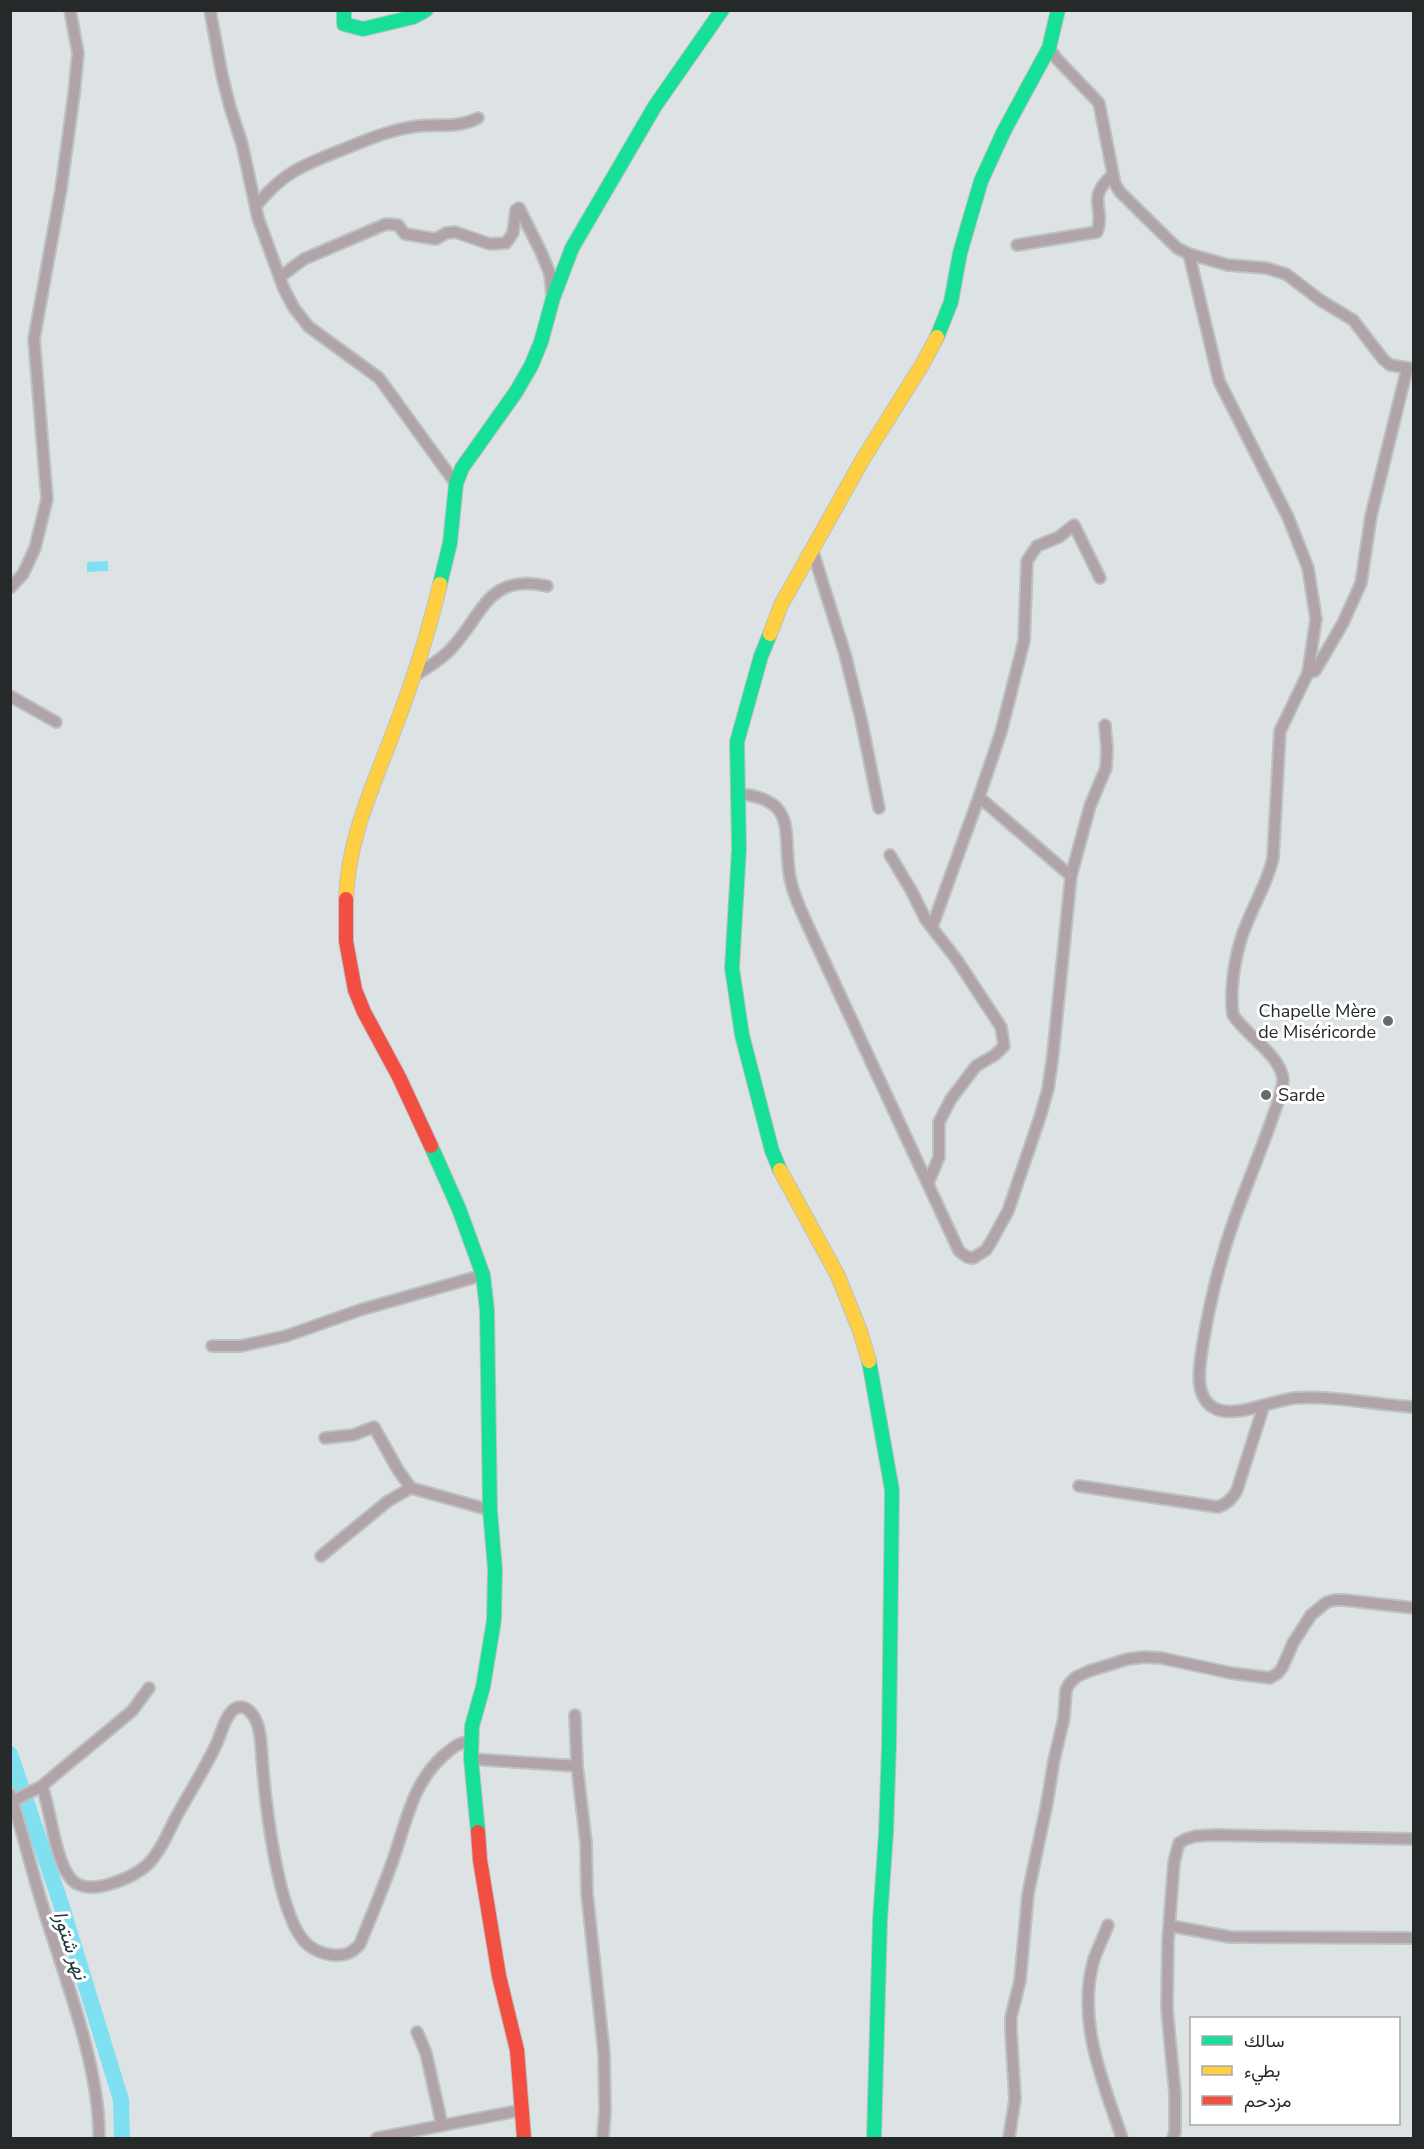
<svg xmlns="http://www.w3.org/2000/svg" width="1424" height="2149" font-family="'Nunito Sans',Vazirmatn,sans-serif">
<rect width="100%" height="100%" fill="#dde3e4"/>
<path fill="#7fe0f1" d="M108 561V571L87 572V562Z"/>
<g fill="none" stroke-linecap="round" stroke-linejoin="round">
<path stroke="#7fe0f1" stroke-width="16" d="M10 1754 61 1904 121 2100 122 2138"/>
<g stroke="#bdc1c2" stroke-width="14">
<g id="street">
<path d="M210 10 222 75 230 107 242 144 258 218 284 289 294 308 309 327 379 378 456 484"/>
<path d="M1049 48 1057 59 1099 103 1115 184 1120 192 1177 248 1189 254 1228 265 1266 268 1286 274 1320 300 1353 320 1383 359 1390 365 1414 369"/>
<path d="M256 206C284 171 304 165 344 149 369 139 392 129 419 126 440 124 459 128 478 118"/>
<path d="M1017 245 1097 232C1106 207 1085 201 1112 175"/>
<path d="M1189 254 1219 381 1288 517 1308 568 1311 587 1316 619 1308 673 1280 731 1273 858C1268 881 1256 900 1247 923 1236 947 1229 989 1233 1015 1245 1034 1281 1056 1283 1079 1283 1092 1275 1109 1271 1122 1259 1155 1246 1187 1234 1220 1220 1260 1210 1301 1203 1343 1200 1364 1192 1398 1216 1409 1238 1418 1272 1400 1296 1398 1330 1395 1378 1405 1414 1407"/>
<path d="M280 277 304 259 386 224 398 225 405 234 436 239 446 233 455 232 490 244 506 243 513 233 516 210 519 208 541 252 550 274 552 295"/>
<path d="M812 549 845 654 861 719 879 808"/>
<path d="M10 588 23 574 35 548 47 499 34 339 61 189 74 94 78 53 70 10"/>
<path d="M1308 673 1315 671 1343 623 1361 583 1371 516 1407 369"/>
<path d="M413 677C426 668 440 661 451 649 484 614 487 573 547 586"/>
<path d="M10 696 56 722"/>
<path d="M739 794C800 799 782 836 790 878 793 895 801 910 808 926L959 1251 967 1257 973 1258 986 1250 991 1242 1008 1211 1040 1117 1048 1089 1053 1054 1071 876 1090 806 1106 768 1107 749 1105 725"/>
<path d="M890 855 911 890 926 920 957 960 1001 1027 1004 1046 995 1055 976 1066 951 1099 939 1122V1157L928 1183"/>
<path d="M1071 876 979 797 1001 732 1024 641 1027 561 1037 546 1059 537 1074 525 1100 578"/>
<path d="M932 927 979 797"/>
<path d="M212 1346H241L286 1336 360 1310 483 1275"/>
<path d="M325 1438 353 1435 374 1427 398 1470 411 1488"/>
<path d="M1079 1486 1218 1507C1227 1504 1233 1498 1237 1490L1264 1405"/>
<path d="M321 1556 388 1501 411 1488 490 1510"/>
<path d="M471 1759 577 1766 575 1715"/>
<path d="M577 1766 586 1843 587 1893 604 2053 605 2111 603 2138"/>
<path d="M42 1786C51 1811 55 1862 72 1880 81 1889 96 1888 107 1885 121 1881 136 1875 147 1865 160 1852 167 1835 175 1819 188 1795 203 1772 215 1747 221 1736 223 1720 232 1711 236 1707 240 1706 245 1708 261 1716 261 1743 262 1758 265 1798 277 1919 308 1945 314 1950 324 1954 333 1955 345 1956 352 1953 360 1944 372 1914 385 1884 395 1854 407 1818 414 1782 443 1756 453 1748 458 1742 470 1742"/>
<path d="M10 1794C24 1835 33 1877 46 1917 67 1983 100 2070 99 2138"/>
<path d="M13 1801 42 1786 56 1774 132 1711 149 1688"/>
<path d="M1108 1925C1104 1936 1098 1948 1094 1959 1076 2020 1103 2082 1122 2138"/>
<path d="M1171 1926 1230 1937 1414 1938"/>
<path d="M417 2032 426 2053 442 2125"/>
<path d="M377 2138 522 2110"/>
<path d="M1009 2138 1015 2099 1011 2031V2017L1020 1981 1028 1894 1047 1803 1054 1760 1064 1718 1066 1690 1069 1684 1076 1677 1089 1671 1128 1659 1144 1657 1161 1658 1231 1673 1270 1678 1278 1673 1282 1668 1293 1643 1311 1615 1327 1602 1335 1600H1344L1414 1608"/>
<path d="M1173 2138 1175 2132V2093L1167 2009 1168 1941 1174 1862 1179 1843 1186 1839 1196 1836 1216 1835 1414 1839"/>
</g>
</g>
<g stroke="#bdc1c2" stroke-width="16">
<g id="fast">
<path d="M344 10V24L363 29 413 17 426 10"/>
<path d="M937 337 951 302 960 253 981 181 1004 131 1049 48 1058 10"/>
<path d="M440 584 450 543 456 484 462 468 516 392 531 366 541 342 553 298 572 248 655 106 722 10"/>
<path d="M770 634 761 656 737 742 739 849 732 968 742 1035 772 1151 780 1170"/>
<path d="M431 1146 459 1209 483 1275 487 1310 490 1510 495 1569 494 1620 483 1687 472 1726 471 1759 478 1832"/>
<path d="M869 1361 892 1490 889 1745 886 1833 880 1920 874 2138"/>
</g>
</g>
<g stroke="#bdc1c2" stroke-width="16">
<g id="slow">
<path d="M770 634 781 605 863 459 922 365 937 337"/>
<path d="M346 899C348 839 372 789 393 733 412 684 428 635 440 584"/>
<path d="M780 1170 838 1276 860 1331 869 1361"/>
</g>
</g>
<g stroke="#bdc1c2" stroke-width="16">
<g id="jam">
<path d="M346 899V941L355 990 364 1012 399 1077 431 1146"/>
<path d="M478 1832 480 1860 499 1976 517 2050 524 2138"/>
</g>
</g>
<use href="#street" stroke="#b0a4a8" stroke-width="10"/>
<use href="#fast" stroke="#16e098" stroke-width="14"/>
<use href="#slow" stroke="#ffcf43" stroke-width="14"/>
<use href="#jam" stroke="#f24e42" stroke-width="14"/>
</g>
<g fill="#656a6b" stroke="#fff" stroke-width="2">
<circle cx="1388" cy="1021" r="6"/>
<circle cx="1266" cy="1095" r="6"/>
</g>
<g text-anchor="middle" stroke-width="6" stroke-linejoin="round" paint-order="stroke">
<g font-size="18" fill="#25292a" stroke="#fff" text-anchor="end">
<text x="1376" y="1017">Chapelle Mère<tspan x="1376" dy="21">de Miséricorde</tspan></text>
<text x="1278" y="1101" text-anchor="start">Sarde</text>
</g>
<g font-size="20" font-style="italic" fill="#20373b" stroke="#fff">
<text transform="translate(71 1945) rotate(72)" y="7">نهر شتورا</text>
</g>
</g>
<rect width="1424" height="2149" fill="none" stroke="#25292a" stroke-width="24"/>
<rect x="1190" y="2017" width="210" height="108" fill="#ffffff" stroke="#a8a9aa" stroke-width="1.5"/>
<rect x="1202" y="2036" width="30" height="9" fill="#16e098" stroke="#a8a9aa" stroke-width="1.5"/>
<text x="1244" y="2047" font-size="18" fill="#25292a">سالك</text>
<rect x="1202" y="2066" width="30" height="9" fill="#ffcf43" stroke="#a8a9aa" stroke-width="1.5"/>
<text x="1244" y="2077" font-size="18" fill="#25292a">بطيء</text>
<rect x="1202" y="2096" width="30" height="9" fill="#f24e42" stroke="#a8a9aa" stroke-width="1.5"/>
<text x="1244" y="2107" font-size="18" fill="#25292a">مزدحم</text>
</svg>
